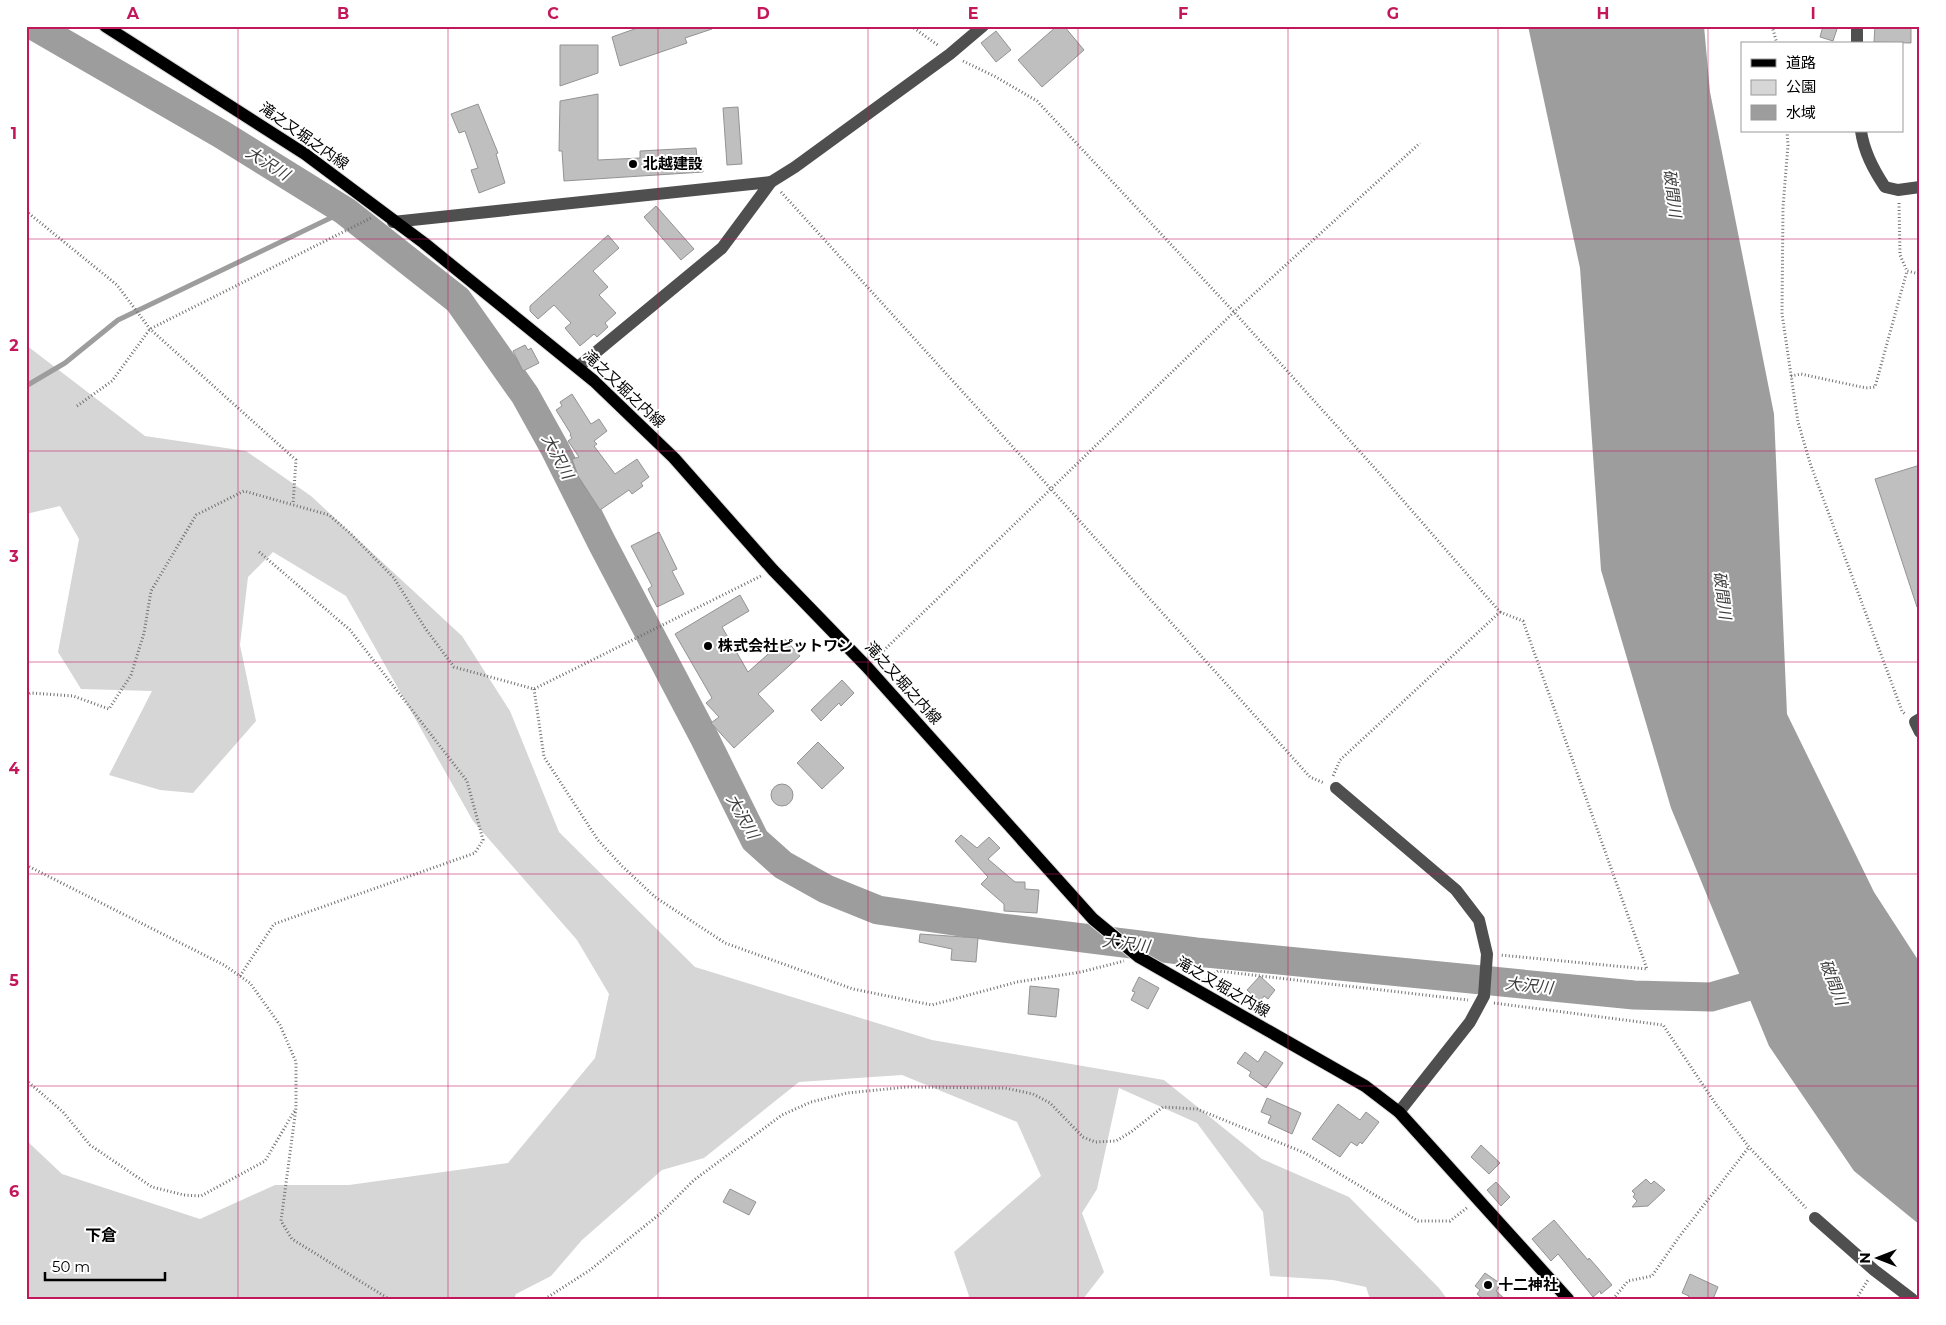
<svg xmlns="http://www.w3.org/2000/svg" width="1946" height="1325" font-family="Montserrat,'Noto Sans JP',sans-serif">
<rect width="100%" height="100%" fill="#fff"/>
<path fill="#d6d6d6" d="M26 345 145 436 246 451 311 496 462 636 510 711 559 832 695 967 932 1040 1164 1080 1262 1159 1349 1197 1439 1288 1447 1299H1370L1366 1287 1333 1280 1270 1276 1263 1212 1197 1123 1119 1088 1097 1189 1082 1213 1104 1272 1083 1299H967L969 1296 954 1252 1041 1176 1017 1122 902 1075 799 1082 704 1158 662 1170 582 1240 551 1276 516 1294 514 1299H26V1140L62 1174 200 1219 275 1185H349L508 1163 595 1058 609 994 577 940 473 821 346 596 273 552 248 577 240 645 256 721 193 793 160 790 109 775 152 691 81 689 58 652 79 539 60 506 26 514Z"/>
<path fill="#9d9d9d" d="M1528 26H1704L1710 92 1774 414 1787 714 1874 892 1920 963V1225L1854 1171 1769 1046 1671 808 1601 570 1580 268Z"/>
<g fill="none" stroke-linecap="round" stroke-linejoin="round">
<path stroke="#9d9d9d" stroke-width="5" d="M26 386 65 363 118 320 345 211"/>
<path stroke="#9d9d9d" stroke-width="29" d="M34 26 221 134 345 211 458 300 525 395 555 449 602 543 705 739 755 840 783 865 826 889 878 910 1002 928 1196 952 1634 995 1711 997 1784 976"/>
</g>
<g fill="#bfbfbf" stroke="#939393">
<path d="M643 26H712V29L685 38 687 43 620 66 612 37Z"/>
<path d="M1057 26H1064L1084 50 1042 87 1018 60Z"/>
<path d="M1823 26H1838L1833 41 1820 37Z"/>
<path d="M1875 26H1911V43L1874 42Z"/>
<path d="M996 31 1011 50 996 62 981 43Z"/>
<path d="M560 45H598V73L560 86Z"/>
<path d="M598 94V160L640 158V151L696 148 697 157H702L703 172 564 181 562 151H559L560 101Z"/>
<path d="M478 104 498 153 496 154 505 183 479 193 471 170 478 168 465 131 459 133 451 114Z"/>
<path d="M738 107 742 164 727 165 723 108Z"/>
<path d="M656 206 694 249 681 260 644 217Z"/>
<path d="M608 235 619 248 593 271 608 287 599 295 616 313 605 323 608 327 597 337 594 334 580 346 565 328 571 323 554 305 538 319 530 311V306Z"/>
<path d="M525 345 528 350 531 348 539 363 523 371 513 351Z"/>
<path d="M572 394 591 424 599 419 607 431 594 441 597 444 594 446 615 474 637 459 649 477 641 483 643 486 632 494 629 490 600 510 578 476 572 459 579 457 568 441 572 438 570 435 571 434 556 410 562 406 560 402Z"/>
<path d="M1920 465V607H1917L1875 479Z"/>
<path d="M659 532 677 569 672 571 684 594 657 607 648 589 652 586 631 546Z"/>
<path d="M740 595 749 611 722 627 748 672 785 639 800 656 758 694 774 711 734 748 711 723 719 717 706 703 712 698 675 634Z"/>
<path d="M842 680 854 693 841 706 839 703 821 721 811 710Z"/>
<path d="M818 742 844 768 822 789 797 763Z"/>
<circle cx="782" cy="795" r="11"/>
<path d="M961 835 977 848 989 837 1000 848 988 859 1015 882H1025V889L1039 890 1037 913 1004 911V904L981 884 988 877 955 841Z"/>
<path d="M920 934 978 938 976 962 951 960 952 949 919 942Z"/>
<path d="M1260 976 1275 990 1268 999 1264 996 1260 1002 1247 990Z"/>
<path d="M1139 977 1159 988 1148 1009 1131 1000 1135 992 1132 991Z"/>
<path d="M1030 986 1059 989 1056 1017 1028 1014Z"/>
<path d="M1265 1051 1283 1063 1266 1088 1249 1076 1251 1072 1237 1063 1245 1052 1258 1062Z"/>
<path d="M1267 1098 1301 1113 1292 1134 1268 1123 1271 1116 1261 1112Z"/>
<path d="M1338 1104 1360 1120 1366 1112 1379 1122 1362 1144 1360 1142 1357 1146 1351 1142 1340 1157 1312 1139Z"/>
<path d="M1481 1145 1500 1163 1489 1174 1471 1157Z"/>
<path d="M1646 1179 1651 1184 1654 1181 1665 1190 1648 1206 1632 1207 1637 1201 1633 1197 1635 1194 1632 1191Z"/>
<path d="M1496 1182 1510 1197 1501 1206 1487 1190Z"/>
<path d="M730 1189 756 1202 749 1215 723 1202Z"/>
<path d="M1554 1220 1588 1260 1589 1258 1597 1267 1612 1285 1601 1294 1600 1291 1593 1297 1558 1254 1551 1261 1532 1239Z"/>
<path d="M1485 1273 1501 1284 1496 1291 1505 1299H1483L1477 1294 1480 1290 1475 1286Z"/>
<path d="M1690 1274 1718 1287 1713 1299H1688L1689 1296 1682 1293Z"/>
</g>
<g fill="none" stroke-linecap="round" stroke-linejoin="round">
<g stroke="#dbdbdb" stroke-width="14">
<path id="major" d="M105 26 305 154 424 243 594 381 674 458 773 570 867 667 1093 919 1139 957 1365 1086 1399 1112 1568 1299"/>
</g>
<g stroke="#717171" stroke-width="3" stroke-dasharray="1 2.5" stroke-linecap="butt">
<path d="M911 26 939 46"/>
<path d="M1772 26 1777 44"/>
<path d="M963 61 996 77 1037 101 1234 312 1380 474 1500 612 1340 760 1333 776"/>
<path d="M1787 131 1788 145 1783 207 1782 314 1798 422 1810 463 1902 711 1905 714"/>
<path d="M781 192 1051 489 1310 777 1324 783"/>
<path d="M1899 203 1900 255 1907 271"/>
<path d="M26 211 117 285 150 329 296 460 293 504"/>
<path d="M1791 376 1801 374 1866 388 1875 387 1907 271 1920 274"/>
<path d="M77 406 112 381 150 329 371 218"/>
<path d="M1500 612 1523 621 1647 969 1500 955"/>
<path d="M876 658 1234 312 1420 143"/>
<path d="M534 689 544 757 598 840 622 866 655 897 725 943 853 989 932 1005 1017 982 1081 972 1124 961"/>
<path d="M26 695 31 693 73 696 109 709 131 675 144 633 151 591 196 515 244 491 329 515 350 533 394 578 425 628 454 667 534 689 761 576"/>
<path d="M26 865 224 965 250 983 280 1025 296 1062V1108L281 1221 292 1239 389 1299"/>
<path d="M240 976 274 924 475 853 483 840 467 781 350 630 258 551"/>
<path d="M1206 980 1218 971 1468 1000"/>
<path d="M1494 1003 1663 1025 1715 1103 1749 1147 1806 1208"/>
<path d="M26 1080 63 1112 90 1145 152 1187 184 1195 201 1196 265 1161 295 1110"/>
<path d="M545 1299 590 1270 661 1213 694 1180 782 1115 811 1102 847 1093 907 1087 1005 1088 1033 1094 1050 1103 1083 1137 1095 1142 1116 1141 1131 1132 1163 1107 1197 1109 1305 1153 1418 1221H1450L1468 1207"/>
<path d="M1613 1299 1628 1281 1652 1276 1679 1237 1749 1147"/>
<path d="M1856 1299 1868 1280"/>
</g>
<g stroke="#4f4f4f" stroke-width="12">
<path d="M1857 44V26"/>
<path d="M1861 131C1864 152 1873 169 1885 187L1898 190 1920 187"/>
<path d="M393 222 771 182"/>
<path d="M578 367 722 248 771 182 795 167 950 54 983 26"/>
<path d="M1920 719 1915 722 1920 732"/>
<path d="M1336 788 1456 890 1479 920 1487 954 1484 996 1470 1022 1399 1112"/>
<path d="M1815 1218 1874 1270 1912 1299"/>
</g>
<use href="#major" stroke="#000" stroke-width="12"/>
</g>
<path fill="none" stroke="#c2185b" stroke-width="1" stroke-opacity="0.55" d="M238 26V1299M448 26V1299M658 26V1299M868 26V1299M1078 26V1299M1288 26V1299M1498 26V1299M1708 26V1299M26 239H1920M26 451H1920M26 662H1920M26 874H1920M26 1086H1920"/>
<g fill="#000" stroke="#fff" stroke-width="2">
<circle cx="633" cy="164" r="5"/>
<circle cx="708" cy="646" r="5"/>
<circle cx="1488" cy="1285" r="5"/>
</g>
<g text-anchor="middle" stroke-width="4" stroke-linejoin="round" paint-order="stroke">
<g font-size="15" fill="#000" stroke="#fff">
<text transform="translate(304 136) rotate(35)" y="5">滝之又堀之内線</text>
<text transform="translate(624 389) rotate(43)" y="5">滝之又堀之内線</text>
<text transform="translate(903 683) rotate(48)" y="5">滝之又堀之内線</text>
<text transform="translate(1223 987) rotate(30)" y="5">滝之又堀之内線</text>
</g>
<g font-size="15" font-weight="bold" fill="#000" stroke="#fff" text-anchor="start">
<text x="643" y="169">北越建設</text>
<text x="718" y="651">株式会社ピットワン</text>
<text x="1498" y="1290">十二神社</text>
</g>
<g font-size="16" font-style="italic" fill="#3e3e3e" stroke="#fff">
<text transform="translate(268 163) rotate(32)" y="6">大沢川</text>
<text transform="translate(1673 193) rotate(83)" y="6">破間川</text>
<text transform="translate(558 456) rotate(62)" y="6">大沢川</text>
<text transform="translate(1723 595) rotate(83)" y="6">破間川</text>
<text transform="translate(743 816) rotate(61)" y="6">大沢川</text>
<text transform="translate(1126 943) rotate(7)" y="6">大沢川</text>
<text transform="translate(1834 982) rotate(69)" y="6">破間川</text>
<text transform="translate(1529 985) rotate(6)" y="6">大沢川</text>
</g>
<g font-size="16" font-weight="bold" fill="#000" stroke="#fff">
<text x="101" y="1241">下倉</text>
</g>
</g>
<rect width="1946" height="1325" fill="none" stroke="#ffffff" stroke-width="55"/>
<rect x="1741" y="42" width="162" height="90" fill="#ffffff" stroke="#999999"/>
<rect x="1751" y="59" width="25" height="8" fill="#000000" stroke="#999999"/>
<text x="1786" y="68" font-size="15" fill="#000000">道路</text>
<rect x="1751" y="80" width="25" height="15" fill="#d6d6d6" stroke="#999999"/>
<text x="1786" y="92" font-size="15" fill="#000000">公園</text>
<rect x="1751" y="105" width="25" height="15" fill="#9d9d9d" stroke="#999999"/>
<text x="1786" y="118" font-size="15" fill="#000000">水域</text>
<g transform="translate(1878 1258) rotate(270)" stroke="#ffffff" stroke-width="4" paint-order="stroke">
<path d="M0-4L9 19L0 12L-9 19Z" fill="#000000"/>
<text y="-8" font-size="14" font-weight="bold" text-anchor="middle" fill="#000000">N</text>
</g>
<path d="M45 1272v8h120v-8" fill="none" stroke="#000000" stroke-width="2.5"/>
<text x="52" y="1272" font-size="15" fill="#000000" stroke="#ffffff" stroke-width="4" paint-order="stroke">50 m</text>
<rect x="28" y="28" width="1890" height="1270" fill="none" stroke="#c2185b" stroke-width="2"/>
<g font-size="16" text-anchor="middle" font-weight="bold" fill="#c2185b">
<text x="133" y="19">A</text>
<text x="343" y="19">B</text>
<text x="553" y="19">C</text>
<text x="763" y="19">D</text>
<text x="973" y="19">E</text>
<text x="1183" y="19">F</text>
<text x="1393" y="19">G</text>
<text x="1603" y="19">H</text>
<text x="1813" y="19">I</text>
<text x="14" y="139">1</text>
<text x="14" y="351">2</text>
<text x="14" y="562">3</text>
<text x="14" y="774">4</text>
<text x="14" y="986">5</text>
<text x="14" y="1197">6</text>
</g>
</svg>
